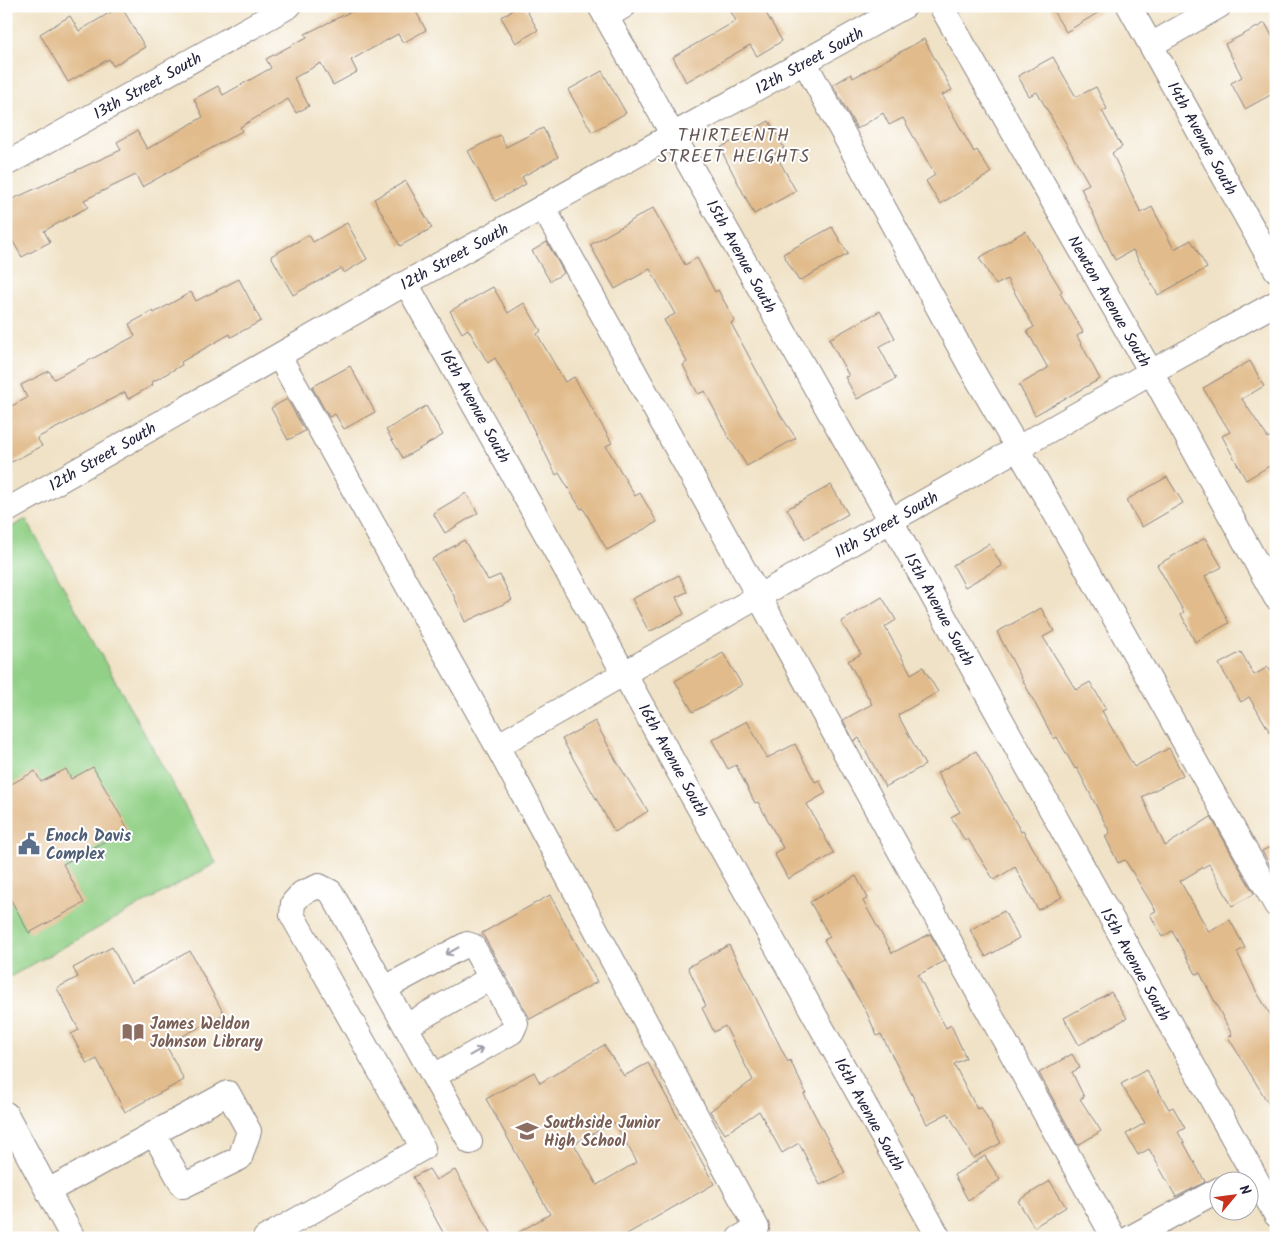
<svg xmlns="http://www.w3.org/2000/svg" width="1282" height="1244" font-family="Kalam,sans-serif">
<rect width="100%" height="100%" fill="#fff"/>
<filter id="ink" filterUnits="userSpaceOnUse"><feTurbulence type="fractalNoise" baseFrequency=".02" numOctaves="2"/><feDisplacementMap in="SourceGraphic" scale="10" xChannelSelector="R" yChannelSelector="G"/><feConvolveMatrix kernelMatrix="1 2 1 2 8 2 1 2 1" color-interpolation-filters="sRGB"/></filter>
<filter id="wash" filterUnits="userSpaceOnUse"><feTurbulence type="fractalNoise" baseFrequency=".0096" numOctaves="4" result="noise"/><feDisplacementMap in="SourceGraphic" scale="20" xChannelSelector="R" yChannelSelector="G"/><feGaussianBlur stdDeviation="1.12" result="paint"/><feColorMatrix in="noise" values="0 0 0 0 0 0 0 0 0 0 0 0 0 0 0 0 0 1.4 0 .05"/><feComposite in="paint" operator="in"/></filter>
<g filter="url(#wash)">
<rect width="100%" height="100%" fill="#f0e2c6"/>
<path fill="#91d086" stroke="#5a7960" d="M26 519 216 863 6 979V530Z"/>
<g id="blocks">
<g fill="#e1bb8b" fill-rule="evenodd">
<path d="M121 6 145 47 113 66 109 59 68 82 40 34 70 16 79 31Z"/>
<path d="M362 6H413L426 30 403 43 398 34 351 60 357 72 333 85 321 63 294 78 309 106 296 113 288 99 240 127 242 131 142 187 136 175 84 200 88 207 44 231 50 242 22 257 6 230V202L121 150 117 142 137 131 147 149 203 117 194 99 218 86 223 95 271 68 266 59 307 37 305 34Z"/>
<path d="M519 6H524L538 30 516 43 501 17Z"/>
<path d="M728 6H762L782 41 757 56 750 45 686 82 673 57 736 21Z"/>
<path d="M1050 6H1109L1066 32Z"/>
<path d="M1265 23 1276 43V92L1245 109 1231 83 1242 77 1225 44Z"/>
<path d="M924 39 952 90 942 95 974 152 977 150 991 173 940 204 926 181 935 175 903 118 889 125 883 113 857 129 833 85 851 74 853 78Z"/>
<path d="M1053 57 1076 97 1096 87 1107 109 1102 111 1122 147 1112 153 1141 213 1152 207 1174 249 1191 240 1207 268 1158 295 1133 250 1115 260 1081 188 1089 184 1037 92 1029 96 1018 76Z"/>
<path d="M602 71 626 113 592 132 568 90Z"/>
<path d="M769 121 784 148 775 153 796 191 754 214 720 148Z"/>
<path d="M543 128 558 157 522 177 526 184 495 201 468 151 500 135 506 147Z"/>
<path d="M406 181 432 228 400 246 374 199Z"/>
<path d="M653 208 685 265 697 258 715 292 718 290 735 321 731 323 781 416 796 438 747 466 725 431 705 391 698 394 683 365 687 362 664 320 675 314 650 269 615 289 590 245Z"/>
<path d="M347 223 367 259 344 273 342 268 293 295 271 256 309 235 313 242Z"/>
<path d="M832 227 848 254 799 281 783 254Z"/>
<path d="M1025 231 1062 291 1060 293 1083 332 1077 336 1100 379 1035 415 1019 385 1048 368 1027 331 1034 327 1007 279 996 285 979 258Z"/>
<path d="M547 242 564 273 550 281 532 251Z"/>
<path d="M239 279 261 321 231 337 230 334 181 362 182 365 152 382 153 385 128 399 125 392 37 438 42 446 12 462 6 451V409L27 398 21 385 49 371 54 379 135 336 129 324 153 311 154 313 191 292 196 301Z"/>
<path d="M493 287 508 313 524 303 541 331 537 334 565 382 574 377 612 443 606 446 635 496 640 493 657 522 607 550 583 508 581 509 559 473 556 475 522 406 495 358 488 363 468 329 462 333 450 311Z"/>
<path d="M880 311 895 338 879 347 896 379 857 399 845 377 849 376 829 339Z"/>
<path d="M1250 361 1264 386 1242 399 1268 438 1276 434V462L1246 480 1222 436 1230 432 1203 388Z"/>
<path d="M350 366 375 412 344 429 335 414 329 417 312 387Z"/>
<path d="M287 399 305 431 288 440 271 408Z"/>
<path d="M426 406 443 435 403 458 386 430Z"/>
<path d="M1167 477 1183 503 1142 527 1126 500Z"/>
<path d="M831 485 848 514 805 539 787 509Z"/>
<path d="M466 493 478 513 445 533 433 513Z"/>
<path d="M1205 538 1222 567 1205 576 1229 623 1195 642 1181 614 1184 612 1157 565Z"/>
<path d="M464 540 488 580 500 575 512 600 465 622 454 596 432 559Z"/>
<path d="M989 544 1002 566 965 587 953 565Z"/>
<path d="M679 575 687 592 676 597 684 614 649 632 632 599Z"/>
<path d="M882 597 896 620 885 627 911 674 923 667 938 692 898 715 925 765 885 787 859 738 854 741 843 720 872 704 848 661 861 654 841 622Z"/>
<path d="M1041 608 1054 631 1043 637 1076 690 1090 682 1106 709 1102 711 1134 767 1169 748 1183 775 1142 797 1165 846 1211 817 1254 894 1232 906 1209 864 1180 881 1209 932 1230 920 1245 948 1237 952 1256 991 1276 1024V1116L1228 1037 1232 1035 1200 973 1196 974 1172 931 1162 937 1150 914 1156 911 1125 860 1118 863 1105 836 1110 833 1077 768 1075 769 1057 737 1054 739 997 632Z"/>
<path d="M1241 652 1254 675 1268 667 1276 680V742L1249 697 1241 702 1219 664Z"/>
<path d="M723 653 742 685 693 712 675 681Z"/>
<path d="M595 721 617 762 648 811 615 832 562 739Z"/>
<path d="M747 721 767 758 795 744 815 782 819 780 826 793 807 804 834 854 788 879 774 853 783 848 758 802 755 803 736 765 728 769 712 740Z"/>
<path d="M976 751 1021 832 1023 831 1062 897 1038 910 1015 867 994 880 968 839 965 841 951 817 960 812 937 773Z"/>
<path d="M93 767 128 829 63 864 84 903 29 933 6 891V787L35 771 41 782 66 769 71 779Z"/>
<path d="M1276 844V876L1262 851Z"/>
<path d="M856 876 868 898 863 901 892 953 930 934 945 961 918 975 946 1028 951 1025 966 1058 954 1064 977 1109 981 1107 1001 1143 973 1158 948 1113 927 1124 881 1034 877 1036 867 1013 824 940 830 937 810 902Z"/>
<path d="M550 895 597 982 530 1019 482 933Z"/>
<path d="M1004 911 1019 938 986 957 970 930Z"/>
<path d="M729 945 788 1062 790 1060 806 1093 804 1094 845 1173 820 1185 799 1143 782 1153 759 1111 725 1134 710 1111 753 1080 725 1026 714 1032 702 1008 706 1006 688 967Z"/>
<path d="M112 947 131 983 190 951 224 1014 166 1045 184 1080 125 1112 97 1059 87 1064 71 1034 79 1030 57 988 78 977 73 968Z"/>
<path d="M1111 992 1127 1018 1079 1045 1064 1018Z"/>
<path d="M604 1045 624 1076 648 1063 714 1184 620 1238H509L550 1214 486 1099 534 1072 540 1083ZM614 1122 637 1162 597 1185 574 1144Z"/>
<path d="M1072 1054 1080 1068 1072 1072 1084 1097 1080 1099 1101 1131 1078 1145 1039 1073Z"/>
<path d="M1146 1070 1169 1109 1173 1107 1185 1128 1178 1132 1205 1182 1176 1197 1149 1149 1138 1155 1126 1134 1145 1123 1121 1084Z"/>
<path d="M985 1156 1000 1180 968 1200 954 1175Z"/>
<path d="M429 1169 436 1180 455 1170 494 1238H446L413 1177Z"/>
<path d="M1050 1181 1066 1207 1034 1227 1018 1201Z"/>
</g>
</g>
</g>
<g filter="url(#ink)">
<use href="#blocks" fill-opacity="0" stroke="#898280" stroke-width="1"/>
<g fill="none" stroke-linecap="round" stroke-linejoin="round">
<g stroke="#898280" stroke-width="26">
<g id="minor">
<path d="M600 6 891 521 1276 1215"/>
<path d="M941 6 1151 372 1276 598"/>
<path d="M1129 6 1276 270"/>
<path d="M606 17 624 6"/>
<path d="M1151 45 1219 6"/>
<path d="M805 63 971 368 1073 544 1276 905"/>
<path d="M6 164 289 6"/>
<path d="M543 207 1114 1238"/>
<path d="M406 283 939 1238"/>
<path d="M279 356 497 746 757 1228 739 1238"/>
<path d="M6 511 406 283 905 6"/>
<path d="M497 746 1151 372 1276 303"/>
<path d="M385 988 467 944 473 946 516 1023 512 1032 434 1076"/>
<path d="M406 1026 491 978"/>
<path d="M6 1114 73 1238"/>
<path d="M48 1191 228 1093 249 1131 240 1158 183 1186 154 1134"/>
<path d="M265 1238 423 1148 292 915 293 903 302 893 319 886 331 892 470 1142"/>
<path d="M1130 1238 1220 1189"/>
</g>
</g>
<use href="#minor" stroke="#fff" stroke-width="24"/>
</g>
<defs><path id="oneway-shaft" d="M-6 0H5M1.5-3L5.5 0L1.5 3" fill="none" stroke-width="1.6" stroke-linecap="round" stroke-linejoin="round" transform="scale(1.25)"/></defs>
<g stroke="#9c9ca7">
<use href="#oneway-shaft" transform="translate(452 951) rotate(151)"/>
<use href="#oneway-shaft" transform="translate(476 1052) rotate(-29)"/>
</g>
</g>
<defs>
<g id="civic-bare" transform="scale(1.725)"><path d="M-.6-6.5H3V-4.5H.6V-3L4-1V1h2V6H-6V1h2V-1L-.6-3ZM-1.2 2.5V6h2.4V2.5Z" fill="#5c6f8a" stroke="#fff" stroke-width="2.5" paint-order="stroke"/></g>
<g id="library-bare" transform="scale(1.725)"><path d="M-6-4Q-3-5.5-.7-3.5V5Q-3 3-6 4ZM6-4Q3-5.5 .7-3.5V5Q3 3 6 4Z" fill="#8d6e63" stroke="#fff" stroke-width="2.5" paint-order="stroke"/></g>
<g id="school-bare" transform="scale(1.725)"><path d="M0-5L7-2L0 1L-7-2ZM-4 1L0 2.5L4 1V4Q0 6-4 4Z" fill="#8d6e63" stroke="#fff" stroke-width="2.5" paint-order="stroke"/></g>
</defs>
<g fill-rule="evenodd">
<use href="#civic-bare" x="29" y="844"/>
<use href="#library-bare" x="133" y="1032"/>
<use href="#school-bare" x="527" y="1131"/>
</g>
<g text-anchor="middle" stroke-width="4" stroke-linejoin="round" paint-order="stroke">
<g font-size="16" fill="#22223b" stroke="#fff">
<text transform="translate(809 60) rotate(-29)" y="6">12th Street South</text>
<text transform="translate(147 85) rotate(-29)" y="6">13th Street South</text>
<text transform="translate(1203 138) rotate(61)" y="6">14th Avenue South</text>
<text transform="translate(454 256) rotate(-29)" y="6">12th Street South</text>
<text transform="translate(742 256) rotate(61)" y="6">15th Avenue South</text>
<text transform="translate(1110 301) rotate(60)" y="6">Newton Avenue South</text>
<text transform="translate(476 406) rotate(61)" y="6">16th Avenue South</text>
<text transform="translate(102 456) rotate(-30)" y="6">12th Street South</text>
<text transform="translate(886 524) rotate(-30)" y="6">11th Street South</text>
<text transform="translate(940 609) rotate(61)" y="6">15th Avenue South</text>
<text transform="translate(674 760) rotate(61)" y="6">16th Avenue South</text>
<text transform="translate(1136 964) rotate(61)" y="6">15th Avenue South</text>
<text transform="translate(870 1114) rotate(61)" y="6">16th Avenue South</text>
</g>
<g font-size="16" font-weight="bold" fill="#4e5e75" stroke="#fff" text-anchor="start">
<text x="46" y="841">Enoch Davis<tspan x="46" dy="18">Complex</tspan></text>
</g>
<g font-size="16" font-weight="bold" fill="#785e54" stroke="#fff" text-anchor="start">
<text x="150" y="1029">James Weldon<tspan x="150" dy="18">Johnson Library</tspan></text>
<text x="544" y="1128">Southside Junior<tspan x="544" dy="18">High School</tspan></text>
</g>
<g font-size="18" letter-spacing="1" fill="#655857" stroke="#fff">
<text x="734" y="141">THIRTEENTH<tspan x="734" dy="21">STREET HEIGHTS</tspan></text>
</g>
</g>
<rect width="1282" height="1244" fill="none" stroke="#fff" stroke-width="25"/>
<g transform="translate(1234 1196) rotate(61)"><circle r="24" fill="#ffffff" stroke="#a7a7b1"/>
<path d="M0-4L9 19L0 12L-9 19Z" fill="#c8321e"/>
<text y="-8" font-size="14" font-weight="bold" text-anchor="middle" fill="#22223b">N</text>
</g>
</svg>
